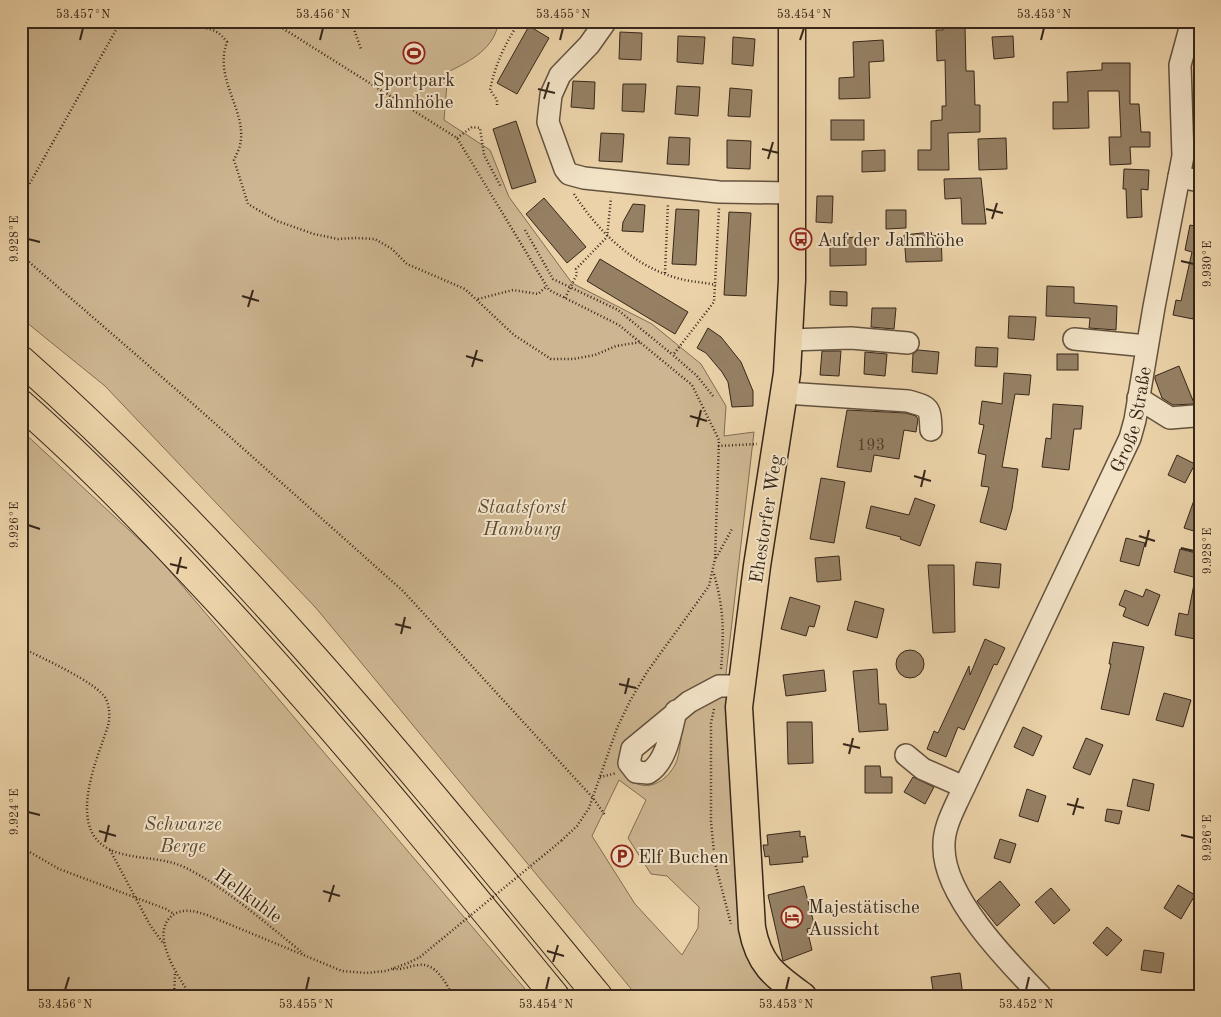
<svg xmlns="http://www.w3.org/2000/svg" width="1221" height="1017" font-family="'Old Standard TT',serif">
<rect width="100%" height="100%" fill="#ebd2a8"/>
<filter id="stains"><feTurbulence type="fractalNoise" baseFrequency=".004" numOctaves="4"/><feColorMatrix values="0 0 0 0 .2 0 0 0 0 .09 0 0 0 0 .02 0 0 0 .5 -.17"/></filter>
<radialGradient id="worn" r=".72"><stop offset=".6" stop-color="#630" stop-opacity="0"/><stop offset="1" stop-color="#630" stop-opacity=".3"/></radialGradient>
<g fill="#ccb590" stroke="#826e55" fill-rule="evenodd">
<path d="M21 21H499C494 49 472 60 448 72L444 120 490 150 509 197 572 283 652 324 701 364 726 406 724 436 754 432 726 674 621 767C634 794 661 790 675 765 681 753 681 733 683 719L709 698 727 694 742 913 789 996H637L316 608 105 386 21 318ZM619 780 646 800 628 838 651 874 667 876 699 907 698 928 682 955 635 904 592 836Z"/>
<path d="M21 430 157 556 531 996H21Z"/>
</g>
<g fill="#958064" stroke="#37271a">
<path d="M529 26 549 38 517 94 497 83Z"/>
<path d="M965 26 966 71H974L975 105H980V132L948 133 949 170H918V150H931V121L942 120V106H946L945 60 937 61 936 30H943V27Z"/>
<path d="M620 32 642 33 641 60 619 59Z"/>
<path d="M678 36 705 37 703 64 677 62Z"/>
<path d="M1013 36 1014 57 994 59 992 37Z"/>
<path d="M733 37 755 39 753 66 732 64Z"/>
<path d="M883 40 884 61 869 62 870 98 839 99V78L854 77 853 42Z"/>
<path d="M1102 63H1130V104H1139L1141 132H1150V147H1130L1131 164 1110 165 1109 137H1121L1119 91H1088L1089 128 1053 129V102H1068L1067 72 1102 70Z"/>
<path d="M573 81 595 82 594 109 571 107Z"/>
<path d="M623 84H646L644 112 622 111Z"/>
<path d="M677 86 700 87 698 116 675 114Z"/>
<path d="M730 88 752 90 750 117 728 116Z"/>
<rect x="831" y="120" width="33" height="20"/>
<path d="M516 121 536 182 512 189 493 129Z"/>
<path d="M601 133 624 134 622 162 599 161Z"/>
<path d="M669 137 690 138 689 165 667 164Z"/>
<path d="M1006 138 1007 169 979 170 978 139Z"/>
<path d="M727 140 751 141 750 169 727 168Z"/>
<path d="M885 150V171L862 172V151Z"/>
<path d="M1124 169 1149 170 1148 190 1141 189 1142 217 1127 218 1126 189H1123Z"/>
<path d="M981 178 986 224H962L961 198 945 199 944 179Z"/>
<path d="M817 196H833L832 223 816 222Z"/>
<path d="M544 198 586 247 567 263 526 214Z"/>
<path d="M633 204 645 205 643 232 622 231 623 222Z"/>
<path d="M676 209 699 210 696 265 672 264Z"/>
<path d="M886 210H906V228L886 229Z"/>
<path d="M729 212 751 213 746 296 724 295Z"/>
<path d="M1190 225 1200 227V301L1197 300 1193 319 1173 315 1176 300 1181 301 1192 252 1185 250Z"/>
<path d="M931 232 932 236 941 235 942 261 906 262 904 235Z"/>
<path d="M855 237V240H866V265L830 266V240Z"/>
<path d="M600 259 688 312 675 334 587 281Z"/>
<path d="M1047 286 1074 287V303L1117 306 1116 330 1089 328 1090 318 1046 316Z"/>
<path d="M830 291 847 292V306L830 305Z"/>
<path d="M872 308H896L894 329 871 327Z"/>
<path d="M1009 316 1036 317 1034 340 1008 338Z"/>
<path d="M708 328 721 337 741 362 753 391V406L732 407 728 382 722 372 706 353 697 348Z"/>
<path d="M976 347 998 348 997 367 975 366Z"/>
<path d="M918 350 939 352 937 374 912 372 913 354Z"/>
<path d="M822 351H841L839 376 820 375Z"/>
<path d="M865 352 887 354 885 376 864 374Z"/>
<rect x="1057" y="354" width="21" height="16"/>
<path d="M1179 366 1194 403 1193 404 1173 405 1162 398 1155 379V376Z"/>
<path d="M1004 373 1031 375 1029 395 1015 394 1002 467 1018 469 1012 509 1006 530 980 522 989 487 981 486 986 455 978 453 984 425 979 424 982 401 1002 404Z"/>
<path d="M1053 404 1083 406 1081 429H1074L1069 470 1042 467 1046 438 1051 439Z"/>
<path d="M847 410 906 413 916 416 918 419 916 432 904 430 899 459 874 455 871 472 837 467Z"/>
<path d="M1177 455 1195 464 1185 483 1168 475Z"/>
<path d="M821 478 845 482 834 543 810 539Z"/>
<path d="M1198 489H1200V533L1184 528Z"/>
<path d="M915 498 935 505 920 546 900 539 901 537 866 528 871 506 909 515Z"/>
<path d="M1126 538 1145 543 1139 566 1120 561Z"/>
<path d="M1180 549 1200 554 1197 578 1174 572Z"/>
<path d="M839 556 841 580 817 582 815 558Z"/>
<path d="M976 562 1001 564 999 588 973 585Z"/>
<path d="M928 565H954L955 632 933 633Z"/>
<path d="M1194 584 1200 585V640L1175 635 1179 613 1188 615Z"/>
<path d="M1146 589 1160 595 1148 626 1123 616 1126 608 1119 605 1125 590 1143 597Z"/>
<path d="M790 597 820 606 814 627 809 626 806 636 781 629Z"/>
<path d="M855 601 884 609 877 638 847 630Z"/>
<path d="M985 639 1005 648 997 665 994 664 964 730 958 727 946 757 927 749 934 731 938 733 969 666 970 675Z"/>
<path d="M1113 642 1144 647 1129 715 1101 709 1111 664H1109Z"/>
<circle cx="910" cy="664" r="14"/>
<path d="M877 669 879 704H886L888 730 859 732 853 671Z"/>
<path d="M824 670 826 691 786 696 783 675Z"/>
<path d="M1164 693 1191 700 1183 727 1156 720Z"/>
<path d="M787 722H812L813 763 788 764Z"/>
<path d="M1023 727 1042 736 1033 756 1014 747Z"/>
<path d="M1086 738 1103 745 1090 775 1073 768Z"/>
<path d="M865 766H880L881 777H892V793H865Z"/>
<path d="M913 777 934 787 925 804 904 792Z"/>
<path d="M1133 779 1154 784 1149 811 1127 806Z"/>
<path d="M1027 789 1046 796 1038 822 1019 816Z"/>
<path d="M1107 809 1122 811 1119 824 1105 821Z"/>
<path d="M800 831V837L805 836 808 857H802L803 862 770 865 769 856 765 857 763 845H768L767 835Z"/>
<path d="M1000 839 1016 844 1010 863 994 858Z"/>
<path d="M1000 881 1020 905 997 926 977 901Z"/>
<path d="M1178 885 1195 895 1181 919 1164 908Z"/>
<path d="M804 886 815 927 807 929 812 950 783 961 768 895Z"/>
<path d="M1051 888 1070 910 1054 924 1035 902Z"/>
<path d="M1107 927 1122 940 1107 956 1093 943Z"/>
<path d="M1144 950 1164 953 1161 973 1141 970Z"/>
<path d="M960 973 963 996H934L931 977Z"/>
</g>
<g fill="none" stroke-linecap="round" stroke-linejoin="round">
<g stroke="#64523e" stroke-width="24">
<g id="minor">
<path d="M606 21 589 45 560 75 551 95 548 122 565 169 569 174 584 178 719 192 791 193"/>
<path d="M1179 177 1200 181"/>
<path d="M1074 339 1147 346"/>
<path d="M789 340 851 338 908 343"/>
<path d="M785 393 908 401C930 407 930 407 931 430"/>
<path d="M1138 398 1170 418 1194 416"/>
<path d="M676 711C671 730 667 762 648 773L636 772 629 763 632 749 689 702 719 686H741"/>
<path d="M906 755 923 769 964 787"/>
<path id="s1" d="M1041 996C1008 962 944 897 944 848 943 831 951 815 958 800L1130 438 1135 420 1154 307 1183 156 1180 65 1192 21"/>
</g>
</g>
<g stroke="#37271a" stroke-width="29">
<path id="major" d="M792 21V280L787 373 757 566 739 707 752 928C759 965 774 975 803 996"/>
</g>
<g stroke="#37271a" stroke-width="30">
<g id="highway">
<path d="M21 360C237 552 415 774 598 996"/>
<path d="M21 404C92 466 158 536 222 605 338 731 446 863 555 996"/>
</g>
</g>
<g stroke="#37271a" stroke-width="2.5" stroke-dasharray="1 2.5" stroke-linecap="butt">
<path d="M187 21C203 32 213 23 227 42 213 79 248 112 240 145 239 150 236 155 234 160L248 204 277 221 314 234 338 239 355 238 375 239 392 249 407 264 465 289 514 335 551 359H573L595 355 616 346 641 342"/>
<path d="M271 21 457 138 549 290 619 325 692 385 719 440 715 559 709 586 647 672 630 701 617 728 589 808 577 826 561 841"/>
<path d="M351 21 361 49"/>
<path d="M497 105V100L490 90C495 66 503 48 516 27"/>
<path d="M457 138 472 127 480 128 484 155 501 187"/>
<path d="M574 194C598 231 633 266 677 278 690 282 703 282 716 285"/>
<path d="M21 199 121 21"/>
<path d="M525 230 553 279 618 310 673 355"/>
<path d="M21 255 201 411 403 591 593 798 605 815"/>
<path d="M665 273 668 203"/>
<path d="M565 298 577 274 576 269 607 237 611 198"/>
<path d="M478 299 513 290 538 294 546 287"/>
<path d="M713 396 697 376 673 355 714 302 719 208"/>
<path d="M718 446 757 444"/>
<path d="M716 558 732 529"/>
<path d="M714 574C724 609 724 633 721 669"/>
<path d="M21 647C41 658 97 682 106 699 110 708 110 717 108 726 96 762 62 837 119 853 142 860 164 857 186 868 225 887 269 926 303 953"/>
<path d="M714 709 711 723V822L715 863 731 924"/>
<path d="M600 777 617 773"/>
<path d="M21 847 59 869 166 909 174 914"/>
<path d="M110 850 150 925 163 943"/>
<path d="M393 969C403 970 409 966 418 965 435 962 447 983 452 996"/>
<path d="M762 991 766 996"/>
<path d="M174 996 175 974"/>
<path d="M191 996C179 978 148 933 173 915 183 908 195 911 207 915L342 971 366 973 386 971 408 963 420 957"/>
</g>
<use href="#minor" stroke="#f2e2c6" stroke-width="21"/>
<use href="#major" stroke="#ebd2a8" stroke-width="26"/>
<use href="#highway" stroke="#ebd2a8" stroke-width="28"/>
<path stroke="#37271a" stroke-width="2.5" stroke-dasharray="1 2.5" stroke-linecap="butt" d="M420 957 561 841"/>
</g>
<path fill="none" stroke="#37271a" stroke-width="2" d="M80 40 83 28M320 40 323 28M560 40 563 28M800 40 804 28M1041 40 1044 28M538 89 555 93M544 99 549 82M762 149 779 153M768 159 773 142M986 209 1003 213M992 219 997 203M28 239 40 242M1181 261 1194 264M242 296 259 301M248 307 253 290M466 356 483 361M472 367 477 350M690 416 707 421M697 427 701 410M914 476 931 481M921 487 925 470M28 525 40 529M1139 536 1155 541M1145 547 1149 530M1181 548 1194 551M170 564 187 568M177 574 181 557M395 624 411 628M401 634 405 617M619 684 636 688M625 694 629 678M843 744 860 748M849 754 853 738M1067 804 1084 808M28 812 40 815M1073 815 1078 798M99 831 116 836M1181 835 1194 838M105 842 109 825M323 891 340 896M329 902 334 885M547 951 564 956M553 962 558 945M65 990 69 977M306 990 309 977M546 990 549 977M786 990 789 977M1026 990 1029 977"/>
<defs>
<g id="stadium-ring" transform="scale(1.125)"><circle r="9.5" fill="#f2e2c6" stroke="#8f2418" stroke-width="1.5"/><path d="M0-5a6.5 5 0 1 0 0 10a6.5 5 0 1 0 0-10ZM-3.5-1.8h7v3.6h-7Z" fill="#8f2418"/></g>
<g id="bus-ring" transform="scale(1.125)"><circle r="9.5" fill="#f2e2c6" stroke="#8f2418" stroke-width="1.5"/><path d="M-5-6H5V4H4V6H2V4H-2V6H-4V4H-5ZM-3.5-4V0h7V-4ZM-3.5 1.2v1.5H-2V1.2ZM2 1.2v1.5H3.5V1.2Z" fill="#8f2418"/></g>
<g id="parking-ring" transform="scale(1.125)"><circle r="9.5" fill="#f2e2c6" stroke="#8f2418" stroke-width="1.5"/><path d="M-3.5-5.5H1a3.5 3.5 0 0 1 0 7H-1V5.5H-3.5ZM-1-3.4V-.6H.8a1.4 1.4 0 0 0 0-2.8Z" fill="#8f2418"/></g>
<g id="hotel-ring" transform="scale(1.125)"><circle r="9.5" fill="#f2e2c6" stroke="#8f2418" stroke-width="1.5"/><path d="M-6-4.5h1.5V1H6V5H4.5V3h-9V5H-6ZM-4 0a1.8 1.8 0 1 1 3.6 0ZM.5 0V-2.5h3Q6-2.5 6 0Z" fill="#8f2418"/></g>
</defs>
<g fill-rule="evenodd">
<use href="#stadium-ring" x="414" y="53"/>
<use href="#bus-ring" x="801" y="239"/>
<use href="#parking-ring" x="622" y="856"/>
<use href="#hotel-ring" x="792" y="917"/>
</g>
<g text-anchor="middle" stroke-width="4" stroke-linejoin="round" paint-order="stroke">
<g font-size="16" fill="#4e3d2c">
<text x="871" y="450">193</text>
</g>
<g font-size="19" fill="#37271a" stroke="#f2e2c6" text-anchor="start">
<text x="414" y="86" text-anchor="middle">Sportpark<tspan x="414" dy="22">Jahnhöhe</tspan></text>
<text x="817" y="246">Auf der Jahnhöhe</text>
<text x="638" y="863">Elf Buchen</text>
<text x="808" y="913">Majestätische<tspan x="808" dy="22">Aussicht</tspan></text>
</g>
<g font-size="19" fill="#37271a" stroke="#f2e2c6">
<text dy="7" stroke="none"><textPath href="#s1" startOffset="650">Große Straße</textPath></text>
<text transform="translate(765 519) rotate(-81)" y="7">Ehestorfer Weg</text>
<text transform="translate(249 895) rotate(36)" y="7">Hellkuhle</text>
</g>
<g font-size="19" font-style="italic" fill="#5c4a38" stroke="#f2e2c6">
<text x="522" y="513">Staatsforst<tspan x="522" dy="22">Hamburg</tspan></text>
<text x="183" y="830">Schwarze<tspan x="183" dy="22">Berge</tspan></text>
</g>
</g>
<rect width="1221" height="1017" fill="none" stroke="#ebd2a8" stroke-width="55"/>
<rect x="28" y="28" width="1166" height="962" fill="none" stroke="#37271a" stroke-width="2"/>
<g font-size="12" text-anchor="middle" fill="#37271a">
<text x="83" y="18">53.457°N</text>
<text x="323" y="18">53.456°N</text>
<text x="563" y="18">53.455°N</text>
<text x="804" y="18">53.454°N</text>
<text x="1044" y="18">53.453°N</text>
<text transform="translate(14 239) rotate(-90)" y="4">9.928°E</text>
<text transform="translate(1207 264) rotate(-90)" y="4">9.930°E</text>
<text transform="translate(14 525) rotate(-90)" y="4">9.926°E</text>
<text transform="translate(1207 551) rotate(-90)" y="4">9.928°E</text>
<text transform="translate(14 812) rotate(-90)" y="4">9.924°E</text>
<text transform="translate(1207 838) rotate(-90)" y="4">9.926°E</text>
<text x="65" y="1008">53.456°N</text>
<text x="306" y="1008">53.455°N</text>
<text x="546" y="1008">53.454°N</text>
<text x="786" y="1008">53.453°N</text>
<text x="1026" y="1008">53.452°N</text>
</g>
<rect width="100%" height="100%" filter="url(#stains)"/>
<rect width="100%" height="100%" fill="url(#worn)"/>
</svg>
